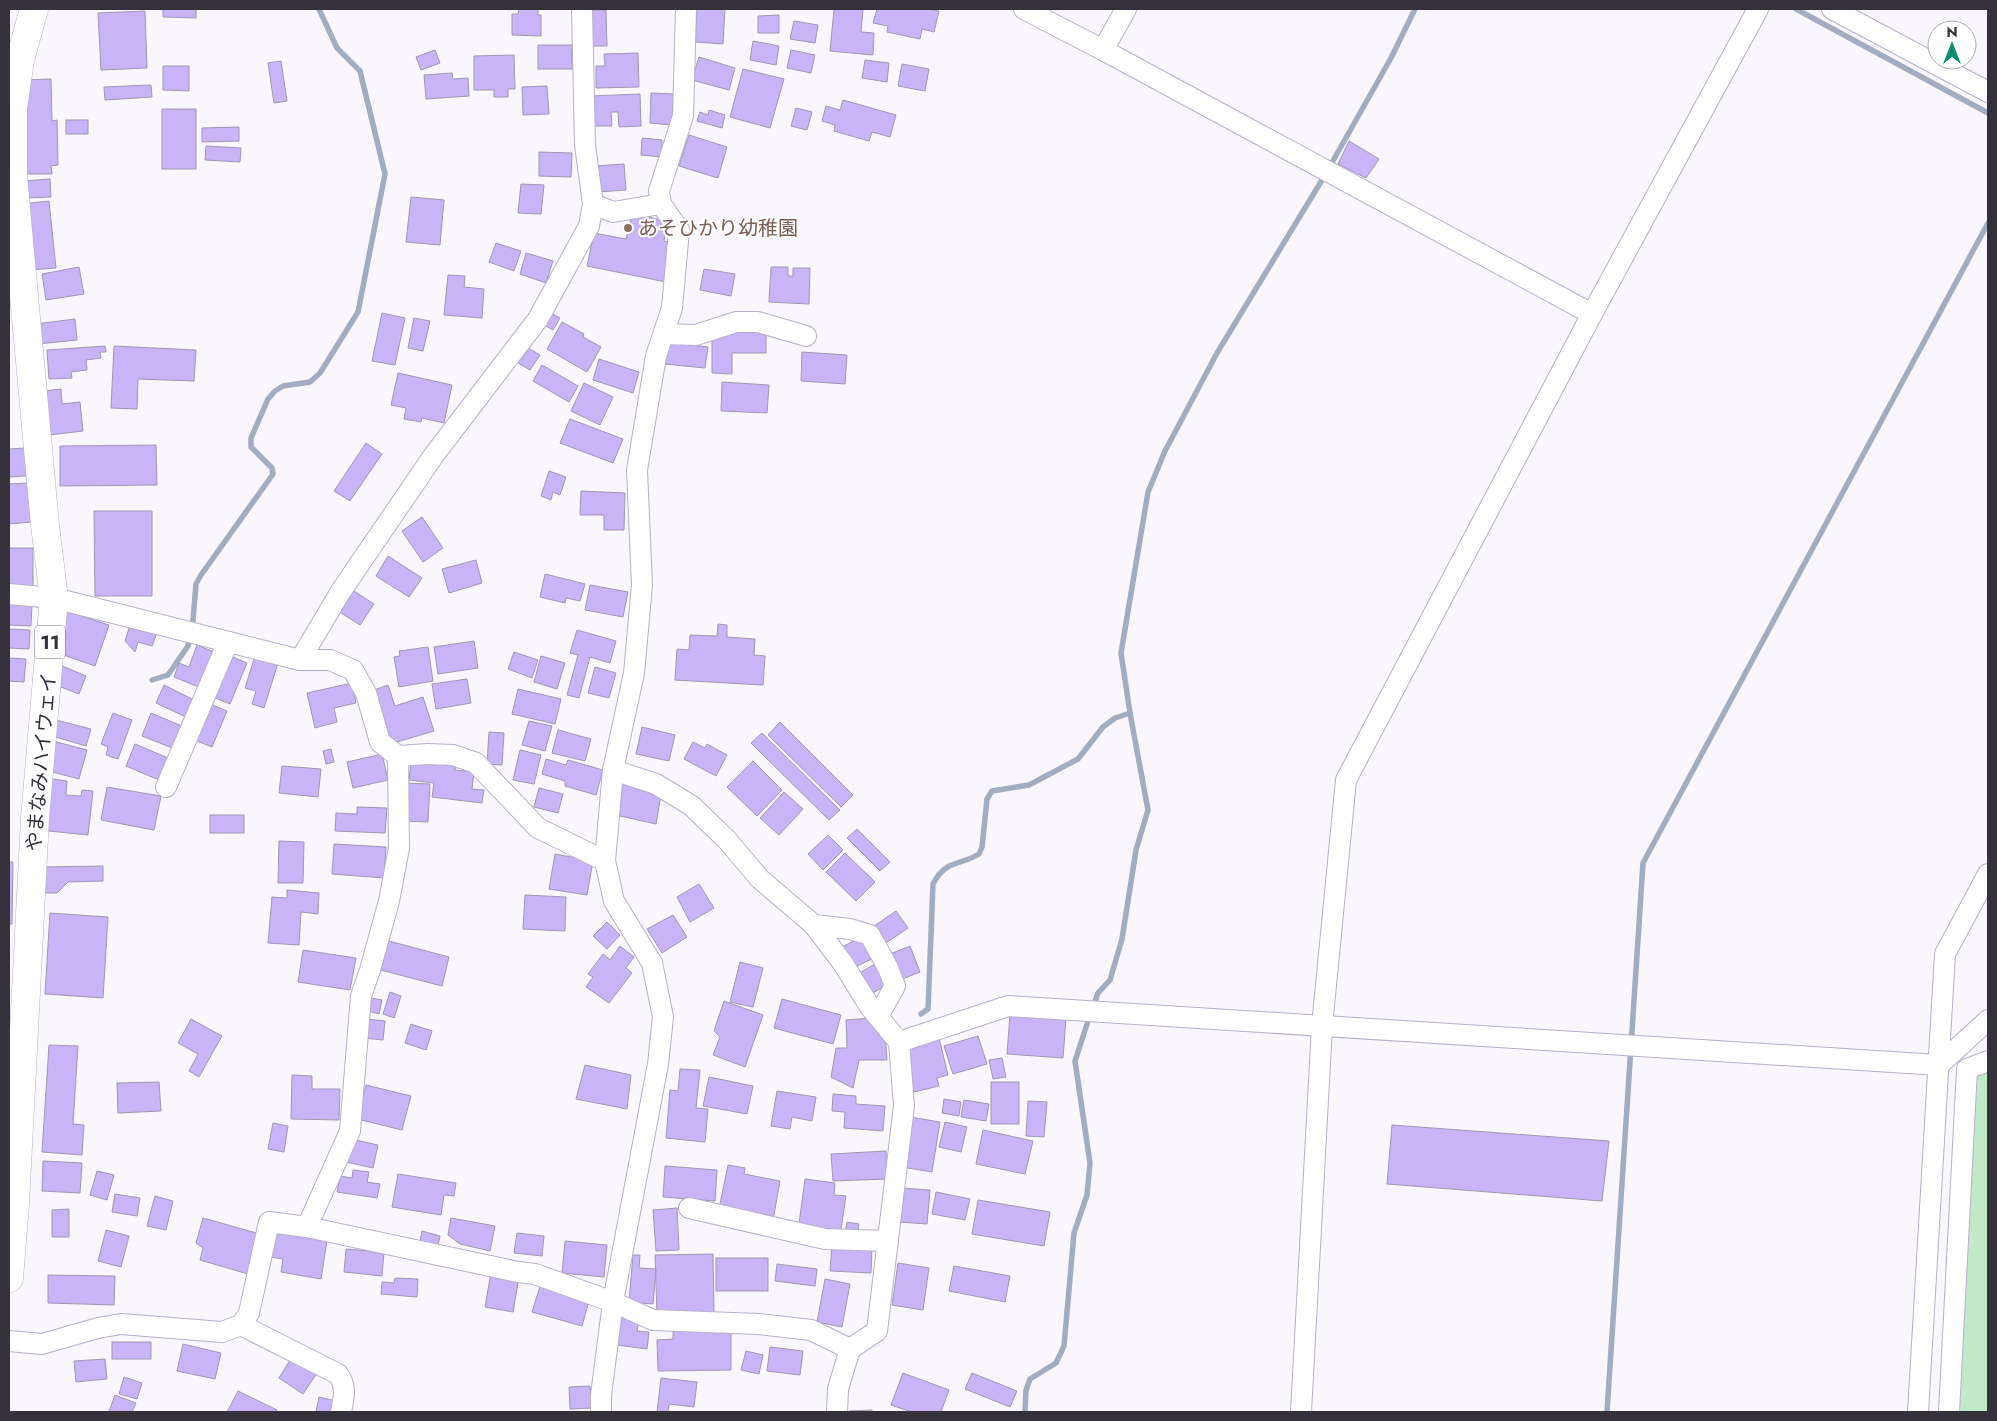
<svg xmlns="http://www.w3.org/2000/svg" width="1997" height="1421" font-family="Jost,'Noto Sans JP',sans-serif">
<rect width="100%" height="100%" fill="#f9f7fd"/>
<path fill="#c0e8c9" d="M1988 1067V1412H1956L1973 1072Z"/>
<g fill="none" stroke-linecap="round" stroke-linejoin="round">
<g stroke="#a3adc1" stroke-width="5.5">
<path d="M1796 9 1988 113"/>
<path d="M152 680 168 675 188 646 193 620 196 584 201 575 273 474 272 468 251 447V438L268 399 275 391 283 386 310 382 320 373 358 312 385 174 360 71 337 48 319 9"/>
<path d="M1093 1007 1098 993 1110 980 1122 939 1136 850 1148 810 1130 713 1121 653 1148 492 1165 451 1217 353 1325 175 1391 58 1415 9"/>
<path d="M921 1014 928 1009 933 884C945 860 959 866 979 854L982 847 987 799 992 791 1029 785 1078 759 1103 727 1115 718 1130 713"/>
<path d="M1025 1412 1026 1390 1030 1379 1056 1363 1064 1346 1074 1233 1087 1195 1090 1163 1075 1061 1090 1015"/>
<path d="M1607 1412 1643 863 1988 223"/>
</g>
</g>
<g fill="#c8b4f7" stroke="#9f98b2">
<path d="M163 9H196V18L163 17Z"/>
<path d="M519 9H538V15H541V36L512 35V14H518Z"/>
<path d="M697 9H725L723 44 695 42Z"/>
<path d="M834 9H863L861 32 874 33 873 55 830 51Z"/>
<path d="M877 9H928L939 11 934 32 922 29 920 39 887 32 888 26 873 23Z"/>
<path d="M587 10H606L607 46H588Z"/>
<path d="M145 11 147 68 101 70 98 13Z"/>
<path d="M779 15V33H758V16Z"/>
<path d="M794 21 818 25 815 43 790 39Z"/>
<path d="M753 41 779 46 776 65 750 60Z"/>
<rect x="538" y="45" width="34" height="24"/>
<path d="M435 50 440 63 421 70 416 57Z"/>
<path d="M791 50 815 55 811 73 787 68Z"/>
<path d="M638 53 639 87 596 88V66H605L604 54Z"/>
<path d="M514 55 515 89H508V97H494V90H474V56Z"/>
<path d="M699 57 735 68 729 90 692 80Z"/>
<path d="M865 60 889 63 887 82 862 78Z"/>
<path d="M281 61 287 101 274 103 268 63Z"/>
<path d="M902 64 929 69 925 91 898 86Z"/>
<path d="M163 66H189V91L163 90Z"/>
<path d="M743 69 784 79 770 128 730 117Z"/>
<path d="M452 73 453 79 468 78 469 96 426 99 424 75Z"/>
<path d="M51 79 52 121 57 120 58 165 51 166 52 174H24L22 80Z"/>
<path d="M151 85 152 97 105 100 104 87Z"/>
<path d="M547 86 549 114 523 115 522 87Z"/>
<path d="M651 93 674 94 672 125 650 123Z"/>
<path d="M640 94 641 126 619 127 618 112H611L612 126H592L591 96Z"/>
<path d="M843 100 896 115 890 137 872 132 869 141 834 131 835 125 822 121 826 106 840 110Z"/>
<path d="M796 108 812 112 807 130 791 126Z"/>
<rect x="162" y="109" width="34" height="60"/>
<path d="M709 110 725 115 722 128 697 121 700 112 708 115Z"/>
<rect x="66" y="120" width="22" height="14"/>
<path d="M239 127V141L202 142V128Z"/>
<path d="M689 135 727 147 718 178 679 166Z"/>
<path d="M642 138 662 140 661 157 641 155Z"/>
<path d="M1349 141 1379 159 1366 178 1338 164Z"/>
<path d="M206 146 241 148 240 162 205 160Z"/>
<path d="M539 152 572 153 571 177 539 176Z"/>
<path d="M624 164 626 190 597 192 596 166Z"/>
<path d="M50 179 51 197 23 198 22 181Z"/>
<path d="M521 184 544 185 541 214 518 213Z"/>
<path d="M411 197 444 200 440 245 406 242Z"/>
<path d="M49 201 56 268 29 270 22 204Z"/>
<path d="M632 214 668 221 664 241 674 243 666 282 587 266 594 233 626 239Z"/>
<path d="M496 243 521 251 514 271 489 262Z"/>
<path d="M526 253 553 261 546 283 520 274Z"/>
<path d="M79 267 84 294 46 300 42 274Z"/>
<path d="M771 267H788V276H793V268H810L809 304 769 302Z"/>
<path d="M704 269 735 274 731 296 700 290Z"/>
<path d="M448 275 465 276 464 287 484 289 482 318 444 315Z"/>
<path d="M547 311 560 318 553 330 541 323Z"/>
<path d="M382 313 405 318 395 365 372 361Z"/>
<path d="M414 318 430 321 423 351 408 348Z"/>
<path d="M75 319 77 340 37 344 35 324Z"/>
<path d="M562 322 584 334 583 337 601 347 587 372 547 349Z"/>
<path d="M735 329H766V353H732V374L712 373V333H735Z"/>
<path d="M667 342 708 347 705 368 664 364Z"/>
<path d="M105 346 106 352H100L101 358 86 360 87 370 71 372 72 378 49 379 47 350Z"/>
<path d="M114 346 196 350 194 381 138 379 137 409 111 408Z"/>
<path d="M525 346 540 355 530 370 515 361Z"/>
<path d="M802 352 847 355 845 384 801 381Z"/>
<path d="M599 359 639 372 633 393 593 380Z"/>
<path d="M542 365 578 386 569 402 533 381Z"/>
<path d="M398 373 452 385 444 423 422 418 421 422 404 419 406 408 391 405Z"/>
<path d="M722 382 769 385 767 413 721 411Z"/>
<path d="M584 383 613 397 600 425 571 411Z"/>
<path d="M61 389 62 404 80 402 83 431 49 435 44 391Z"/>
<path d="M570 419 623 439 613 463 560 443Z"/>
<path d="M366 443 382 454 350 501 334 491Z"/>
<path d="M156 445 157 485 60 486V446Z"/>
<path d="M25 448 27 476 9 477V449Z"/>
<path d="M549 471 566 477 560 495 553 492 551 500 541 496Z"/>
<path d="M30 483 32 522 9 524V484Z"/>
<path d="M581 491 625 493 624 530H604V515H580Z"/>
<path d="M94 511H152V596H95Z"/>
<path d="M422 517 443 548 423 562 402 531Z"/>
<rect x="9" y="548" width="24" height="39"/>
<path d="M388 556 422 578 409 597 376 576Z"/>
<path d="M476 560 482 583 449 593 442 569Z"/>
<path d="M545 574 585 584 580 601 566 598 565 603 540 597Z"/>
<path d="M590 585 628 592 623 617 585 610Z"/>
<path d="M349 588 374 604 360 625 335 609Z"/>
<path d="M9 602 32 603 31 626 9 625Z"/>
<path d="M57 608 109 625 95 666 52 651Z"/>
<path d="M131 622 158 630 152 646 138 642 135 652 125 641Z"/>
<path d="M718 624 727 625V637L755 639 754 655 765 656 763 685 675 680 677 649 689 650 690 635 717 636Z"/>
<path d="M9 629 30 630 29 649 9 648Z"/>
<path d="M577 630 616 641 610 663 590 657 579 698 567 695 578 655 570 653Z"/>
<path d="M474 641 478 668 438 674 434 647Z"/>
<path d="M197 645 214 652 201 688 174 677 179 663 189 667Z"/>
<path d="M428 647 433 681 399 687 394 657 400 656 399 651Z"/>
<path d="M514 652 538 660 532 678 508 669Z"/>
<path d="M228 655 247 663 230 704 211 696Z"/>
<path d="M255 656 278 663 264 708 252 704 256 691 245 688Z"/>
<path d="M541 656 565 663 557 689 534 682Z"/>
<path d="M9 658 26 659 24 682 9 681Z"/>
<path d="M60 665 86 676 79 694 53 684Z"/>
<path d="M595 667 616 673 609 698 588 693Z"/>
<path d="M467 679 471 703 436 709 432 684Z"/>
<path d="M352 683 356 703 334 708 337 722 315 728 307 693Z"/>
<path d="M164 685 194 700 186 717 156 703Z"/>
<path d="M388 685 395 706 423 697 434 731 390 744 374 690Z"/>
<path d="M518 689 561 699 555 724 512 714Z"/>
<path d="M207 703 227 711 212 747 192 739Z"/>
<path d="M113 713 132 720 118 759 106 755 108 747 101 744Z"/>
<path d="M151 713 184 727 175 749 142 736Z"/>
<path d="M56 720 91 729 86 746 52 736Z"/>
<path d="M529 721 552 726 545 751 522 745Z"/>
<path d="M780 722 853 795 841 807 768 735Z"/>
<path d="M642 727 675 735 669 761 636 754Z"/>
<path d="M558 730 591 739 585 761 552 753Z"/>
<path d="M489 732 504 733 502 765 487 764Z"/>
<path d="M762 733 840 810 829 820 751 743Z"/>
<path d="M53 741 87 750 79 779 45 770Z"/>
<path d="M693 742 705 748 707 744 727 755 716 776 684 759Z"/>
<path d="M135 744 168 758 159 780 126 766Z"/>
<path d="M331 749 334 762 326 764 323 751Z"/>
<path d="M520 750 541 755 534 784 513 780Z"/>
<path d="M382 754 388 780 353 788 347 762Z"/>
<path d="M437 759 456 761 455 770 474 772 472 789 484 790 482 803 432 797 434 783 409 780 411 762 436 765Z"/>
<path d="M546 759 566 765 568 760 603 770 596 795 565 786V781L542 774Z"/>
<path d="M753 761 782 790 757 816 727 787Z"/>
<path d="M282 766 321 769 318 797 279 793Z"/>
<path d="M45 778 67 781 66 795 81 796 82 790 93 791 88 835 39 830Z"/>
<path d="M617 780 661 795 656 824 616 815Z"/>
<path d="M405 783 430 784 428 822 403 821Z"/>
<path d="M107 787 161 796 154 830 101 820Z"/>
<path d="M539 788 563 794 558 813 534 807Z"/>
<path d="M784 792 803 809 779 835 760 818Z"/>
<path d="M357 807 387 808 385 833 335 831 336 813 357 814Z"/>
<rect x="210" y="815" width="34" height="18"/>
<path d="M857 829 890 862 880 871 847 838Z"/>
<path d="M828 835 843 850 823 870 808 854Z"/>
<path d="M279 841 304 842 303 883H278Z"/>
<path d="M334 844 386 847 384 878 332 874Z"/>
<path d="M845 853 875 882 856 901 826 872Z"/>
<path d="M555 854 593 861 587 895 549 889Z"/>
<path d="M9 862H13L12 924H9Z"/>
<path d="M103 866V881L68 882 57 893H40V867Z"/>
<path d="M699 884 714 908 690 922 677 897Z"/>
<path d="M287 890 319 893 318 914 301 912 299 945 268 943 272 897 287 898Z"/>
<path d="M525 895 566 897 565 931 523 929Z"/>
<path d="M896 911 908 928 886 943 874 926Z"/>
<path d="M50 913 108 917 103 998 45 994Z"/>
<path d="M673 915 687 937 662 953 647 929Z"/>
<path d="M607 922 620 935 607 949 593 936Z"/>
<path d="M865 935 876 957 855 967 844 946Z"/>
<path d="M385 940 449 957 442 986 377 969Z"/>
<path d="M620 946 634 957 626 968 632 973 609 1003 586 987 593 977 588 974 603 954 610 960Z"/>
<path d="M910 946 920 972 900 980 890 954Z"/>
<path d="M303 950 356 958 350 990 298 982Z"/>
<path d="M740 962 763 968 753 1007 730 1002Z"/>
<path d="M878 962 890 983 871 994 858 974Z"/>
<path d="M390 992 401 996 394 1018 383 1014Z"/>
<path d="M371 998 382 1000 379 1014 368 1011Z"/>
<path d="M782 999 841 1015 833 1044 774 1028Z"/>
<path d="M724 1001 763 1015 745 1067 713 1055 720 1037 714 1031Z"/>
<path d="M1010 1014 1066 1018 1063 1058 1007 1054Z"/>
<path d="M870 1018 885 1034 887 1060H859L853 1088 831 1077 836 1048H847L846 1020Z"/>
<path d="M191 1019 222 1036 199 1077 189 1071 198 1054 178 1043Z"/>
<path d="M366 1019 385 1021 383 1040 364 1038Z"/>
<path d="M411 1024 432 1031 426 1050 405 1043Z"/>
<path d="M978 1036 987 1064 953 1074 944 1046Z"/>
<path d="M939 1038 948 1075 937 1078 939 1086 914 1092 903 1047Z"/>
<path d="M49 1045 78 1046 73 1124 84 1125 82 1155 42 1152Z"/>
<path d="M1002 1058 1006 1077 993 1079 989 1060Z"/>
<path d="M585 1065 631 1075 627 1109 576 1099Z"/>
<path d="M680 1069 700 1070 696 1108 708 1109 705 1142 666 1138 670 1090 678 1091Z"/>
<path d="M292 1075 312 1076V1089H340L339 1120 291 1119Z"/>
<path d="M709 1077 753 1086 747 1114 703 1106Z"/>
<path d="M159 1082 161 1111 118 1113 117 1083Z"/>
<rect x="991" y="1082" width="28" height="42"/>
<path d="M366 1085 411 1096 402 1130 357 1119Z"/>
<path d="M777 1091 816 1097 812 1121 792 1117 790 1129 771 1126Z"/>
<path d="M833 1094 856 1096V1104L885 1106 883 1131 844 1128 845 1112 832 1111Z"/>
<path d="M944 1099 961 1102 959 1116 942 1113Z"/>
<path d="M964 1100 989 1104 986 1121 961 1117Z"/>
<path d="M1028 1101 1047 1102 1044 1137 1026 1136Z"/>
<path d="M910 1117 940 1122 932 1172 902 1167Z"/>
<path d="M945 1122 967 1127 961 1152 939 1147Z"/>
<path d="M273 1123 288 1126 284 1152 268 1149Z"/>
<path d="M1392 1125 1609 1141 1602 1201 1387 1184Z"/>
<path d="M983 1130 1033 1141 1025 1174 976 1164Z"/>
<path d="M351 1139 378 1145 373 1168 346 1162Z"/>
<path d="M886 1151 887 1179 833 1181 831 1154Z"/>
<path d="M43 1161 82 1163 80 1193 42 1191Z"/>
<path d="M728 1165 745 1168 744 1174 780 1181 773 1220 719 1209Z"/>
<path d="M665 1166 717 1170 715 1201 663 1197Z"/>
<path d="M353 1170 369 1172 367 1182 380 1184 377 1198 337 1192 340 1176 352 1178Z"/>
<path d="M97 1171 114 1175 107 1200 90 1195Z"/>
<path d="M398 1174 456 1183 454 1196 444 1195 441 1215 392 1207Z"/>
<path d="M805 1179 835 1183 834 1195 846 1196 840 1236 798 1231Z"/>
<path d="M902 1188 930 1190 927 1224 898 1222Z"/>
<path d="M936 1192 970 1199 965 1220 932 1214Z"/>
<path d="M115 1194 140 1198 137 1216 112 1212Z"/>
<path d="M155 1196 173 1201 166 1230 147 1226Z"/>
<path d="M978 1200 1050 1212 1044 1246 972 1234Z"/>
<path d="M677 1208 679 1250 656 1251 653 1210Z"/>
<path d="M69 1209V1237H52V1210Z"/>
<path d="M203 1218 260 1234 248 1274 200 1260 203 1248 196 1243Z"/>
<path d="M451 1218 495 1226 490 1251 460 1244 448 1235Z"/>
<path d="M847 1222 859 1224 857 1236 845 1233Z"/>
<path d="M106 1230 129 1236 121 1267 98 1261Z"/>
<path d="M422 1231 440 1236 438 1246 420 1242Z"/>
<path d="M275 1232 327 1241 321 1279 281 1272 283 1259 271 1257Z"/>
<path d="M517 1233 544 1236 542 1256 514 1253Z"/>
<path d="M565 1241 607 1245 604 1277 562 1273Z"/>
<path d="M832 1244 872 1246 871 1273 830 1271Z"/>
<path d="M346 1249 384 1252 382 1276 344 1272Z"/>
<path d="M713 1254 714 1314 657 1315 655 1255Z"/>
<path d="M633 1255H640L639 1268 656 1269 653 1304 629 1302Z"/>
<rect x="716" y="1258" width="52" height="33"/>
<path d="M898 1263 929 1268 923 1310 892 1305Z"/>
<path d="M777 1264 817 1269 815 1286 775 1281Z"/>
<path d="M954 1266 1010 1276 1005 1302 949 1291Z"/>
<path d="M491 1272 519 1277 513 1312 485 1307Z"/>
<path d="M48 1275 115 1276 114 1305 48 1303Z"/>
<path d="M395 1278 418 1279 417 1297 381 1294 382 1282 394 1283Z"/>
<path d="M825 1279 850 1284 842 1327 817 1322Z"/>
<path d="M541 1283 590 1297 582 1326 532 1312Z"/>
<path d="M622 1316 639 1319 637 1331 649 1332 647 1349 617 1345Z"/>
<path d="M731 1329V1370L658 1371 657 1340 673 1339V1330Z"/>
<rect x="112" y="1342" width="39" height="17"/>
<path d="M183 1344 221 1353 215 1379 177 1371Z"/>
<path d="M770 1347 803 1351 800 1375 767 1371Z"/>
<path d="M746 1351 763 1355 759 1374 741 1370Z"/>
<path d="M292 1357 317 1373 303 1394 279 1378Z"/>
<path d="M105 1359 107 1379 76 1382 74 1361Z"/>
<path d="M903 1373 949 1390 941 1412H912L891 1405Z"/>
<path d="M972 1373 1017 1391 1010 1407 965 1389Z"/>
<path d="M124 1377 142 1383 137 1399 119 1394Z"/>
<path d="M661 1378 697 1382 694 1407 669 1404 668 1412H657Z"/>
<path d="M590 1386 592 1408 570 1409 569 1387Z"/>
<path d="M238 1391 277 1410 276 1412H227Z"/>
<path d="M115 1395 136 1403 132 1412H109Z"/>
<path d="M319 1397 336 1401 334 1412H316Z"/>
<path d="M872 1410V1412H849V1411Z"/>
</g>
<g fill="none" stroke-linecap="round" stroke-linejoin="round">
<g stroke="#b7b0cb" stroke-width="22">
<g id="minor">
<path d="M1024 9 1103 50"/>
<path d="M1126 9 1103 50 1592 314"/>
<path d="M1832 9 1988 92"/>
<path d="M593 204 613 212 661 204"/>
<path d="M664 334 696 335 736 322H758L806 336"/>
<path d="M9 594 54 598 300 660H330L353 670 366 693 380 742 398 756 399 848 389 901 370 970 361 996 350 1131 307 1227"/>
<path d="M300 660 341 591 434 455 538 319 589 226 593 204 585 145 582 9"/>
<path d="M398 756 428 754 453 755 476 763 538 828 605 861"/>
<path d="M613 770 656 784 692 806 727 840 760 879 814 925 842 962 870 1007 899 1042 904 1106 877 1331 850 1349 838 1389 837 1412"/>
<path d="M166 787 228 642"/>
<path d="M814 925 850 929 870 935 888 968 895 986 878 1016"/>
<path d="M899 1042 1008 1006 1939 1065 1988 1020"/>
<path d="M689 1208 825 1239 888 1241"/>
<path d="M241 1325 338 1374C347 1387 344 1397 341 1412"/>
<path d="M9 1341 42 1344 98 1328 121 1324 222 1332 241 1325 249 1313 269 1222 307 1227 518 1272 535 1274 613 1302 653 1320 759 1324 811 1330 850 1349"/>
<path d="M601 1412V1395L613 1302 658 1064 663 1017 652 963 614 901 605 861 613 770 634 673 642 585 637 470 656 356 672 308 679 230 661 204 659 191 683 116 686 9"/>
<path d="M1301 1412 1322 1026 1346 780 1592 314 1758 9"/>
<path d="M1918 1412 1945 954 1988 874"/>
<path d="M1949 1412 1967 1069 1988 1061"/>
</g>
</g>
<g stroke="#b7b0cb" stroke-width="29">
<path id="primary" d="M9 1278 15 1204 35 818 54 598 45 525 13 176V108L20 60 34 9"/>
</g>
<use href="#minor" stroke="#fff" stroke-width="20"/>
<use href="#primary" stroke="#fff" stroke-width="28"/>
</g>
<circle fill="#8d6e63" stroke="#fff" stroke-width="2" cx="628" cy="228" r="5"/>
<g text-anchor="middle" stroke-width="4" stroke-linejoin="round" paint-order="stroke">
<rect fill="#fff" stroke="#716f76" stroke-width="1" x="35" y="625.5" width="30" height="33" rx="4"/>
<g font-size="19" font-weight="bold" fill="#34313b">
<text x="50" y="649">11</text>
</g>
<g font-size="20" fill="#785e54" stroke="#fff" text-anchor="start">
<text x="638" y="235">あそひかり幼稚園</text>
</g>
<g font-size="20" fill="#34313b" stroke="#fff">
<text transform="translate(41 762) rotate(-85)" y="7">やまなみハイウェイ</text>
</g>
</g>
<rect width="1997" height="1421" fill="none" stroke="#34313b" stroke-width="20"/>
<g transform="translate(1952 45)"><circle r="24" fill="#ffffff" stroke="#aeadb1"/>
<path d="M0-4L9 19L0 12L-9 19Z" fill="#0d8c71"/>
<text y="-8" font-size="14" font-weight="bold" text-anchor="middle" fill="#34313b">N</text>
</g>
</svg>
